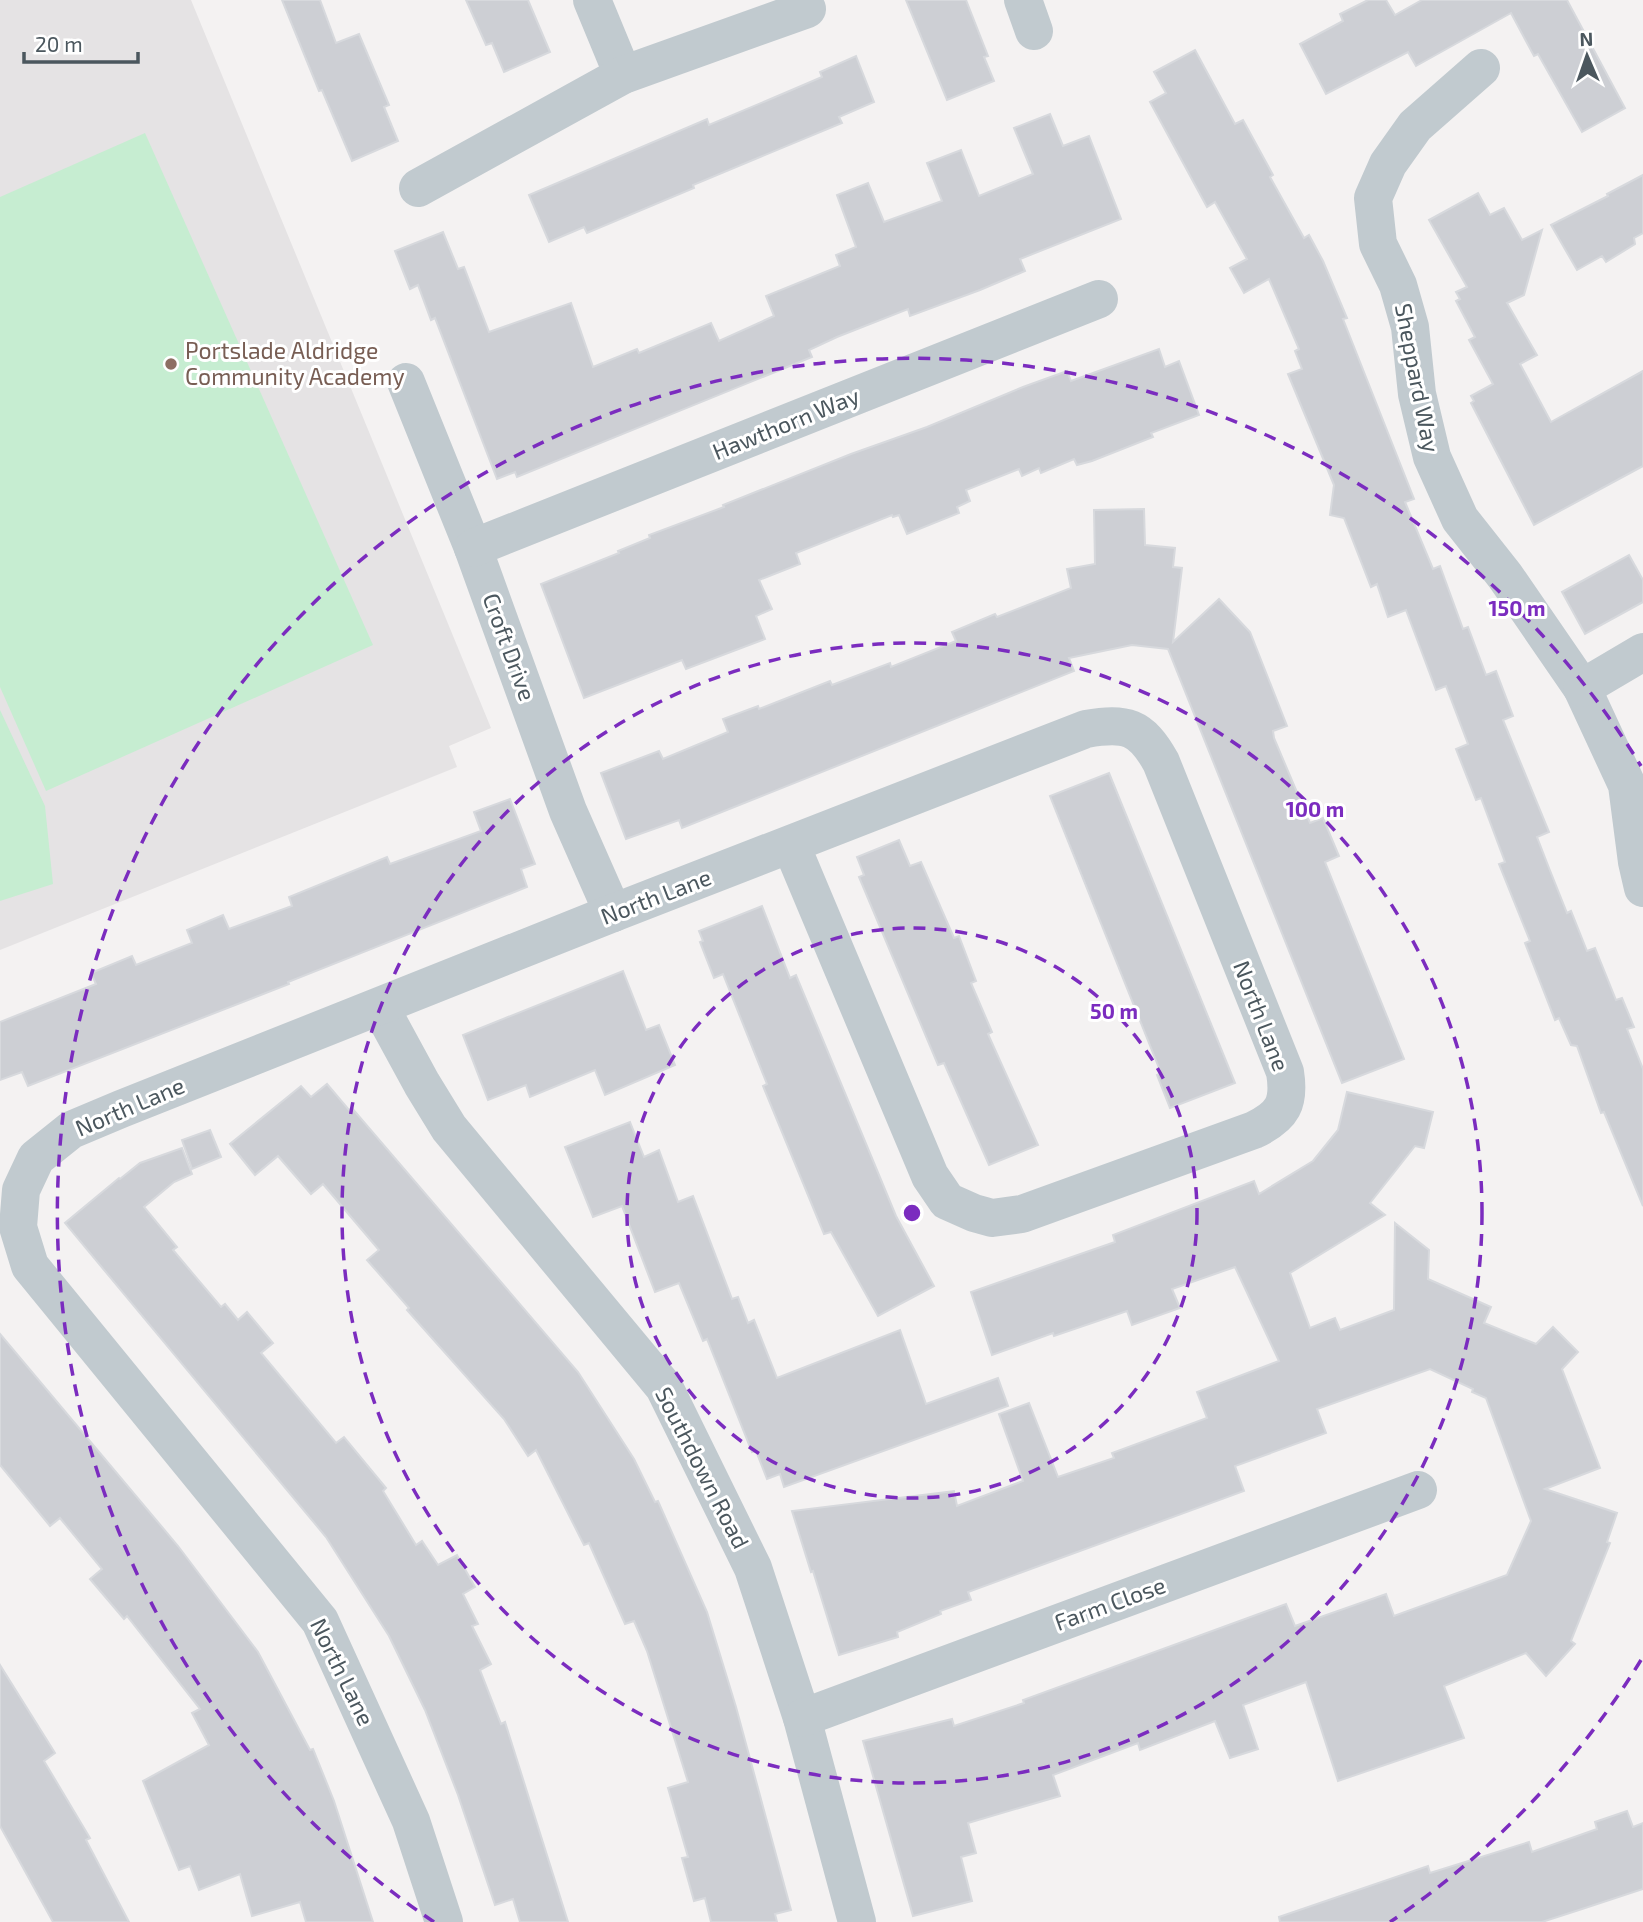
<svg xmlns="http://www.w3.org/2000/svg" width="1643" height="1922" font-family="'Exo 2',sans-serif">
<rect width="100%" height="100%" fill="#f4f2f2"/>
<path fill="#e5e3e4" d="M0 0H191L491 728 449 746 457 767 0 950Z"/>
<g fill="#c6edd1">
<path d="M145 133 373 645 46 791 0 687V197Z"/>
<path d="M0 710 45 806 53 884 0 901Z"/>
</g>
<g fill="#cdcfd4" stroke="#d7d9dd" stroke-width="2">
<path d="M282 0H320L336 43 359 34 389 105 384 107 398 141 352 161 322 90 319 91Z"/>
<path d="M466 0H528L550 52 504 72 492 43 486 45Z"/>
<path d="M906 0H966L988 56 984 57 994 81 947 100Z"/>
<path d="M1368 0H1386L1395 15 1422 0H1567L1625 108 1582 132 1538 54 1534 56 1511 13 1416 66 1408 52 1326 94 1300 44 1343 21 1340 14Z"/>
<path d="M1195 50 1235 124 1243 120 1273 175 1270 177 1304 238 1309 235 1323 261 1347 318 1343 319 1414 499 1405 502 1433 569 1440 566 1463 629 1468 627 1486 675 1496 671 1513 716 1503 720 1549 832 1537 837 1549 868 1567 913 1571 911 1587 951 1595 948 1616 1000 1622 998 1634 1027 1627 1029 1643 1069V1206L1604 1112 1601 1113 1577 1046 1571 1045 1559 1018 1555 1020 1525 943 1530 941 1499 864 1505 862 1481 798 1476 800 1456 749 1468 744 1446 686 1436 690 1406 610 1388 617 1377 584 1371 587 1344 518 1330 515 1334 485 1288 374 1302 369 1295 351 1299 349 1269 279 1244 293 1230 268 1247 259 1215 202 1207 207 1150 102 1166 93 1154 72Z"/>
<path d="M856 56 874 102 839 117 842 123 693 185 694 188 587 233 584 227 549 242 529 195 707 119 709 125 787 92 822 77 820 72Z"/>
<path d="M1050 114 1063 146 1089 136 1121 219 1020 259 1025 271 980 290 910 316 908 309 837 337 809 350 812 357 517 477 515 472 497 479 435 318 431 320 418 285 410 289 395 251 443 232 458 269 464 267 489 332 571 303 593 367 637 349 639 353 711 323 719 341 774 316 766 296 840 266 836 255 856 247 837 195 868 183 884 222 942 201 927 163 961 150 979 196 1033 174 1014 128Z"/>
<path d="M1643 175V233L1634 238 1635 244 1606 262 1602 256 1577 270 1551 225 1608 196 1607 194Z"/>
<path d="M1478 193 1490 215 1504 208 1522 240 1542 230 1524 295 1507 303 1537 355 1520 364 1551 422 1643 371V466L1534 525 1471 403 1474 401 1471 396 1493 384 1469 340 1475 337 1456 301 1460 299 1456 292 1467 287 1429 220Z"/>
<path d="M1159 349 1165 367 1179 361 1199 415 1151 433 1153 437 1092 461 1077 465 1074 459 1041 473 1039 468 1022 476 1019 469 966 490 970 501 957 507 959 513 907 534 899 515 893 517 892 515 796 553 800 564 759 580 772 609 756 616 765 639 686 669 682 660 584 698 541 584 619 553 618 551 650 538 649 535 724 507 723 505 851 454 927 427 1023 387 1067 371 1071 381Z"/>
<path d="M1144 509 1145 545 1175 548 1173 567 1182 568 1173 642 1219 599 1250 632 1287 726 1273 731 1274 738 1310 823 1323 818 1339 856 1325 862 1404 1059 1342 1083 1168 649 1132 645 1069 658 1074 671 682 828 679 820 626 839 601 773 659 751 663 759 728 732 723 719 758 706 759 709 830 681 832 685 890 663 891 667 956 641 952 632 995 614 997 617 1071 588 1067 569 1095 564 1094 510Z"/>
<path d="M1629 555 1643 580V602L1585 634 1562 592Z"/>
<path d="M1109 773 1235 1083 1170 1108 1157 1075 1161 1073 1050 796Z"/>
<path d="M510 799 535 864 521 869 527 887 288 982 289 984 28 1086 22 1072 0 1080V1022L96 984 91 973 132 956 136 965 192 943 187 930 223 915 229 929 292 906 289 897 387 857 390 864 481 831 474 812Z"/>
<path d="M899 840 910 866 921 862 954 938 959 936 976 981 971 983 992 1032 988 1034 1038 1145 989 1165 944 1063 938 1065 859 877 864 875 857 857Z"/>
<path d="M762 906 790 978 796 975 896 1216 934 1286 878 1316 831 1232 824 1234 763 1086 767 1084 723 974 714 978 700 942 703 941 699 931Z"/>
<path d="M623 971 646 1030 659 1025 675 1065 605 1095 595 1070 530 1097 526 1085 488 1100 463 1035Z"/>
<path d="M327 1084 349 1110 352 1108 578 1372 634 1459 655 1502 658 1501 707 1612 736 1707 791 1910 775 1914 777 1922H711L705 1898 694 1901 682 1858 688 1857 668 1788 688 1782 647 1651 634 1621 625 1624 589 1543 584 1545 536 1450 528 1456 504 1419 407 1310 409 1308 367 1260 379 1250 323 1184 311 1194 278 1156 255 1175 230 1144 301 1086 311 1097Z"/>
<path d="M1347 1092 1433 1112 1424 1148 1415 1146 1370 1203 1385 1215 1290 1273 1310 1328 1335 1318 1340 1330 1394 1310 1395 1223 1429 1250 1428 1279 1491 1307 1484 1323 1536 1344 1553 1327 1578 1352 1562 1369 1600 1468 1545 1489 1617 1513 1607 1542 1610 1543 1571 1641 1575 1644 1546 1676 1526 1653 1444 1686 1464 1738 1338 1781 1306 1682 1243 1705 1258 1749 1230 1758 1215 1721 1140 1750 1138 1743 1053 1775 1060 1796 968 1823 976 1853 961 1857 972 1901 913 1916 863 1741 952 1719 954 1726 1024 1703 1023 1700 1286 1604 1295 1626 1386 1594 1394 1616 1507 1575 1531 1521 1486 1398 1472 1392 1473 1389 1430 1369 1317 1409 1326 1433 1235 1466 1244 1491 968 1592 971 1600 940 1611 941 1614 897 1632 898 1637 839 1655 813 1571 811 1572 792 1511 954 1491 957 1506 1023 1481 999 1414 1029 1403 1058 1477 1114 1458 1112 1453 1207 1418 1197 1392 1279 1361 1235 1267 1172 1289 1180 1308 1132 1325 1127 1311 1054 1336 1053 1333 992 1355 971 1292 1115 1242 1113 1235 1254 1181 1259 1194 1313 1161 1338 1130Z"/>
<path d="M630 1122 644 1157 659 1150 678 1202 693 1196 732 1299 738 1297 748 1323 754 1320 777 1378 900 1330 926 1404 998 1378 1008 1406 784 1487 780 1474 767 1479 756 1451 752 1452 707 1339 703 1341 679 1283 655 1292 622 1206 593 1217 565 1147Z"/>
<path d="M210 1130 221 1157 192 1169 182 1140Z"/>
<path d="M182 1148 192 1174 174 1182 144 1207 177 1247 173 1250 221 1307 225 1304 238 1320 247 1312 273 1343 261 1353 336 1443 344 1437 386 1488 383 1491 416 1545 422 1541 438 1565 457 1555 475 1587 463 1594 478 1624 472 1626 491 1664 480 1670 501 1724 505 1722 568 1922H520L513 1899 495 1905 458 1795 425 1710 389 1636 326 1537 65 1223 119 1178 120 1179 140 1163Z"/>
<path d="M0 1334 178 1546 258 1652 310 1750 313 1749 334 1801 373 1922H306L300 1902 252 1916 240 1874 199 1890 190 1866 179 1870 143 1781 209 1745 192 1713 200 1709 127 1616 124 1619 90 1579 102 1569 60 1518 50 1526 0 1465Z"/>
<path d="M0 1665 55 1753 44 1761 90 1838 86 1840 129 1922H53L0 1826Z"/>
<path d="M1627 1811 1633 1827 1643 1823V1889L1579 1910 1542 1922H1280L1279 1917 1428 1866 1430 1873 1529 1842 1532 1852 1597 1829 1595 1822Z"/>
</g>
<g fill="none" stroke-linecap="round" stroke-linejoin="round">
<g stroke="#c1cacf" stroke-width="38">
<path d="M592 0 623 75"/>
<path d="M1023 0 1034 31"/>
<path d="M1481 68 1415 126 1388 164 1373 198 1378 244 1398 285 1410 327 1417 394 1432 457 1460 519 1505 576 1582 688 1627 785 1637 862 1643 888"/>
<path d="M418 188 623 75 807 9"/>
<path d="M406 382 473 548 568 811 613 913"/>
<path d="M473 548 1099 299"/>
<path d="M1582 688 1643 652"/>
<path d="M380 1007 422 1084 449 1128 664 1387 753 1568 802 1718 857 1922"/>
<path d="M802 1718 1418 1490"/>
<path d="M444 1922 411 1821 320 1621 30 1266 18 1227 21 1190 36 1158 71 1130 121 1109 613 913 1086 729C1126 722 1141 726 1161 762L1285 1072C1290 1103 1283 1116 1254 1130L1022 1214 992 1218 974 1213 947 1201 930 1176 791 845"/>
</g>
</g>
<g fill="none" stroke="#7b2cbf" stroke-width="3.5" stroke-dasharray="12 9">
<circle cx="912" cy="1213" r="285"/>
<circle cx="912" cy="1213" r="570"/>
<path d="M1641 1660A855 855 0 0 1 1390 1922M434 1922A855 855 0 1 1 1641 766"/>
</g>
<circle fill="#8d6e63" stroke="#fff" stroke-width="2.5" cx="171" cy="364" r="7"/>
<g text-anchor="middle" stroke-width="6" stroke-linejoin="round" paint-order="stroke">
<g font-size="23" fill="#785e54" stroke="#fff" text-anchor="start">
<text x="185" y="359">Portslade Aldridge<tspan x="185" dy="26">Community Academy</tspan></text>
</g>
<g font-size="23" fill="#4b575e" stroke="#fff">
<text transform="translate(1417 378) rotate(79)" y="8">Sheppard Way</text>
<text transform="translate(786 424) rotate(-22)" y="8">Hawthorn Way</text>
<text transform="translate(509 647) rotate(70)" y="8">Croft Drive</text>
<text transform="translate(656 897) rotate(-21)" y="8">North Lane</text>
<text transform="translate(1261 1016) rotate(69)" y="8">North Lane</text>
<text transform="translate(130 1107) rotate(-23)" y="8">North Lane</text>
<text transform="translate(702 1468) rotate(63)" y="8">Southdown Road</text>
<text transform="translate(1110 1604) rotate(-20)" y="8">Farm Close</text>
<text transform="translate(342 1672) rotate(64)" y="8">North Lane</text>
</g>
</g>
<circle cx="912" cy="1213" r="10" fill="#7b2cbf" stroke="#fff" stroke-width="3.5"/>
<g font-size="21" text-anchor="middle" font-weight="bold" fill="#7b2cbf" stroke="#fff" stroke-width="6" stroke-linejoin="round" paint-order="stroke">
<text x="1517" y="616">150 m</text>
<text x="1315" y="817">100 m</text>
<text x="1114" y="1019">50 m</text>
</g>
<g transform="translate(1587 56) rotate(358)" stroke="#ffffff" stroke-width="5" paint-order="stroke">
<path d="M0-5L12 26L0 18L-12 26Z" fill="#4b575e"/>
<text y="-10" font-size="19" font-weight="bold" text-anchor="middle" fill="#4b575e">N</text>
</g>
<path d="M24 52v10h114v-10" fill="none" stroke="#4b575e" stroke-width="3.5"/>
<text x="35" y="52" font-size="21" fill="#4b575e" stroke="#ffffff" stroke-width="5" paint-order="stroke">20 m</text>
</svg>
